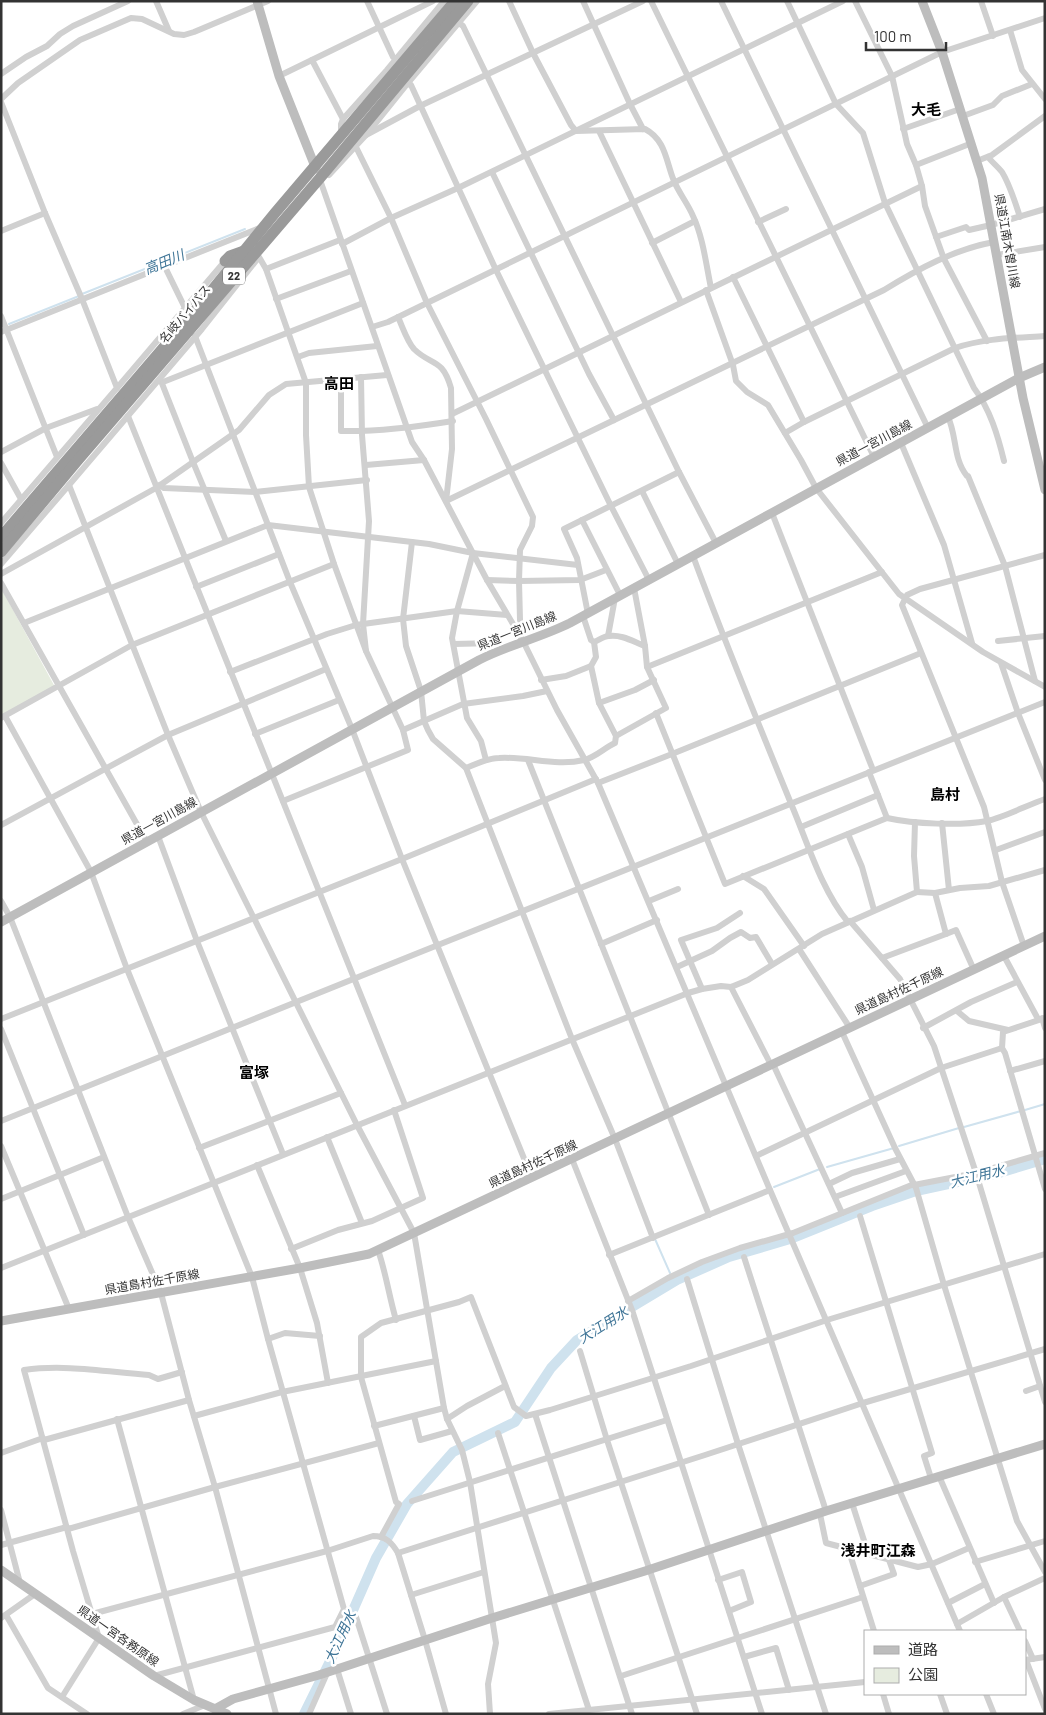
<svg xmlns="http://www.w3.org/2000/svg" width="1046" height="1715" font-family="Barlow,'Noto Sans JP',sans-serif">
<rect width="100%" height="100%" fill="#fff"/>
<path fill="#e6ecdf" d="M1 588 55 687 1 716Z"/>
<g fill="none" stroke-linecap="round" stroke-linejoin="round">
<g stroke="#cfe2ee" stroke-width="2">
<path d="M82 294 245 229"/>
<path d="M9 324 79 296"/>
<path d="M1025 1110 1045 1104"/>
<path d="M964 1127 1021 1111"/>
<path d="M899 1146 959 1128"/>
<path d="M827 1167 894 1148"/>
<path d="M774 1187 820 1169"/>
<path d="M655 1239 670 1273"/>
</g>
<path stroke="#cfe2ee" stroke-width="10" d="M304 1714 336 1649 376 1558 407 1504 453 1452 515 1422 551 1368 577 1340 677 1280 729 1257 790 1239 872 1206 916 1191 999 1173 1045 1159"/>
<g stroke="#d0d0d0" stroke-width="6">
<path d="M156 1 169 31"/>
<path d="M367 1 393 57 396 59"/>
<path d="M509 1 533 53 571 125 576 131 645 129C666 140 666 162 674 181 679 193 688 204 693 216 703 237 706 264 711 288"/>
<path d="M583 1 630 104 643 129"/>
<path d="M651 1 874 457"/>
<path d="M721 1 928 428"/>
<path d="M787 1 836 104 863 133 885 203 974 388C990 409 998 436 1004 461"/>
<path d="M855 1 892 76 907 144 916 165 922 186 925 206 944 259 987 341"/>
<path d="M981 1 993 36"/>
<path d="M459 23 463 26 679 472 716 543"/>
<path d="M1010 30 1022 70 1045 99"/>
<path d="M312 60 343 119"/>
<path d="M1 74 26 57 47 46 60 34 73 26 128 1"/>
<path d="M279 76 433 1"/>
<path d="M407 84 411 85 496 270 611 506 649 580"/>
<path d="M1 99 18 83 80 40 131 18 142 19 174 34 184 35 194 32 268 1"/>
<path d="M1 102 45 213 82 299 117 388 1 523"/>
<path d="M963 116 993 105 1002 96 1032 84"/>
<path d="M903 129 960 109"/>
<path d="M599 131 681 302"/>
<path d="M341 133V124L343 119 387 70 444 1"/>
<path d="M366 135 420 106 643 1"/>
<path d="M356 147 391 218 427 303 486 419 533 517 532 526 520 550 519 581 520 620"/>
<path d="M988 157C992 162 998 167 1002 172 1010 185 1015 202 1020 217"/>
<path d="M977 161 992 155 1045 116"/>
<path d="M916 165 972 143"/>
<path d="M492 172 589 374 614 420"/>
<path d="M329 175 366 135 407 84 477 1"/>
<path d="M319 177 412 442 424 460 487 580 523 641 557 710 598 783 770 1190 960 1631"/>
<path d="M758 222 786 209"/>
<path d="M1 231 45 213"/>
<path d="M936 237 966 227 969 230 991 225 1045 209"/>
<path d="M652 243 695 221"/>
<path d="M342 244 391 218 458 188 843 1"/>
<path d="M997 255 1045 247"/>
<path d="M164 265 185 308"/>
<path d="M266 269 340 240"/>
<path d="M733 277 804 422"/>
<path d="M706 290 733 365 736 381 747 392 768 405 801 460 816 488 899 594 983 652 1045 687"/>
<path d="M276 299 351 271"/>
<path d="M1 316 57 457"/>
<path d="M398 317C403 328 407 341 414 349 431 366 442 357 451 388L452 449 446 501"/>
<path d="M372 327 388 322 427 303 942 52 1045 18"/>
<path d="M1 332 262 227"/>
<path d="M195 336 290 582 352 729 402 859 532 1178"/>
<path d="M298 357 309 353 377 346"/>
<path d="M341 379V431C379 432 416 427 453 421"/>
<path d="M161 381 193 462 226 541"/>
<path d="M163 382 363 303"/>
<path d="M117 388 225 261"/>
<path d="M452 414 922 186"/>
<path d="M128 416 405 1105"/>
<path d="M948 417C957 436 953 459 967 476H968L1005 566 1035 681"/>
<path d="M785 433 804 422 955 348C984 338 1015 338 1045 336"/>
<path d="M901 443 944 545 972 643"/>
<path d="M1 452 46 428 97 409"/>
<path d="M1 463 21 499"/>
<path d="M366 465 424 460"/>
<path d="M69 485 202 329 259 257 266 269 306 383V435L309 487 334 564 366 651"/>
<path d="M160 485 164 488 255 492 367 480"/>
<path d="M642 491 678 564"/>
<path d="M446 501 884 290C918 269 955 249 994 242"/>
<path d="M772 513 873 770"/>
<path d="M582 520 620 595"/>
<path d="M412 542 403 619 406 646 421 691 424 721 428 730 433 739 466 768 572 1039 615 1139 653 1238"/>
<path d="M473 553 457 611 452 638 467 718 481 741 486 760"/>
<path d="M693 556C724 640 758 723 792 806 808 844 822 891 848 922"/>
<path d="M1 564 69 485 168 735 201 812 357 1125 414 1233 444 1408 447 1419 462 1450 470 1482 492 1618 496 1643 488 1684 490 1714"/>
<path d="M1 574 156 488 239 430 269 395 286 384 387 375"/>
<path d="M487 580 519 581 580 580 606 570"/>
<path d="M1 583 147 842"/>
<path d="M196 587 279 554"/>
<path d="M588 614 577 558 564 529 679 472"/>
<path d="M24 623 268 525 429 544 473 553 578 565"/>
<path d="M608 636 615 598"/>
<path d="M998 641 1045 636"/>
<path d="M594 642C599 640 604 636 609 636 621 634 634 642 645 646"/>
<path d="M454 644 495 643"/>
<path d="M1001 663 1018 713 1045 780"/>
<path d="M647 667 882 572"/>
<path d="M230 672 327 634 356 625 457 611 507 615"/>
<path d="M541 680 566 676 591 666"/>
<path d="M599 703 635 690 654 680"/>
<path d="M656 713 725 884 887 818C914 824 960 826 987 821 1004 817 1028 805 1045 799"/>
<path d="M5 716 91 872 127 969 252 1277 268 1339 344 1609 335 1627 154 1676"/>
<path d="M1 718 132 645 334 564"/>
<path d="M403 730 463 704 523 696 547 691"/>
<path d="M255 734 339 700"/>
<path d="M616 736 666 708 647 667 645 646 634 588"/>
<path d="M528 760 709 1215"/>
<path d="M466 768C476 764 487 758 499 758 527 756 556 767 584 760 596 757 604 748 615 743L616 736 599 703 591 666 596 657 594 642 591 640 583 616"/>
<path d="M869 772 887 818"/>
<path d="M598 783 672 754 921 653"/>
<path d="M283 801 408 750 403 730 366 651 363 624 369 521 362 435 361 377"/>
<path d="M942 823 949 890"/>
<path d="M1 825 168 735 326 669"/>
<path d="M801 827 878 795"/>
<path d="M848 834 862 867 874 910"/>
<path d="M158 836 197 941 283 1154"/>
<path d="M996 850 1045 832"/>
<path d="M743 876 764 889 804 946"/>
<path d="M917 892 935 893 960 888 989 886 1045 870"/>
<path d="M935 893 946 934 956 930 974 970"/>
<path d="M1 901 10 917 128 1217 161 1293 189 1400 215 1487 276 1714"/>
<path d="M649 901 678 889"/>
<path d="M850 921 900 979 934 1046 976 1173 1045 1402"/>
<path d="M601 944 657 920"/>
<path d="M1024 946 1002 882 984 807 902 605 907 595 920 589 1045 555"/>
<path d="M799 949 850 1028"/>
<path d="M1004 956 1038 1019"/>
<path d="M882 958 946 934"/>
<path d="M677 967 712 951 730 938 741 932 750 938 756 937 772 964"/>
<path d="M731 987 771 1065"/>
<path d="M702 989 681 940 717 928 740 913"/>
<path d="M957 1011 969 1021 1008 1030"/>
<path d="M1042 1018 1045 1028"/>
<path d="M1 1019 402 859 596 779"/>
<path d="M923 1028 971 1002 1017 982"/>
<path d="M1 1029 84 1235"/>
<path d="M842 1032 895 1148 916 1188 944 1285 1017 1521 1045 1572"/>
<path d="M1002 1048 1003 1032 1045 1018"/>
<path d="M773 1064 842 1213"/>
<path d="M1010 1071 1045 1061"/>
<path d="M1 1121 418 953 1045 702"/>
<path d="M327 1137 362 1223"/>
<path d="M1 1146 69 1309"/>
<path d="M199 1148 341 1093"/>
<path d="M756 1156 941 1068 1002 1048 1005 1053 1045 1189"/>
<path d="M572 1159 632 1310 762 1714"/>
<path d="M257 1165 300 1268 317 1323 328 1383"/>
<path d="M829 1184 852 1173 900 1159"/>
<path d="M914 1185 976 1173 1045 1153"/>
<path d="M835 1197 906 1171"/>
<path d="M1 1199 104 1157"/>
<path d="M860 1216 932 1453 924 1456 931 1478"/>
<path d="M291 1249 338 1230 372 1221 423 1198 394 1110"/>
<path d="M378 1250C386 1273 389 1296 396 1320"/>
<path d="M609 1255 770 1190"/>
<path d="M744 1257 826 1511"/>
<path d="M1 1268 688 993 702 989 721 986 731 987 748 980 822 934 917 892 914 856 915 822"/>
<path d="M687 1279 738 1444 826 1714"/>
<path d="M628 1301 668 1278 702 1262 740 1248 793 1233 914 1184"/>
<path d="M268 1339 285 1333 320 1336"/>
<path d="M580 1351 607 1440 697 1714"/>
<path d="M1026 1391 1040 1386"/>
<path d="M535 1414 632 1714"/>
<path d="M194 1416 282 1392 436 1361"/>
<path d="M414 1416 420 1440 452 1431"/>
<path d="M117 1419 194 1700"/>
<path d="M447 1419 467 1406 505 1386"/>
<path d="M374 1426 444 1408"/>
<path d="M498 1433 589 1710"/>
<path d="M44 1440 189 1400"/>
<path d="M1 1453 43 1438"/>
<path d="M939 1476 994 1603"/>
<path d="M412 1501 667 1420"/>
<path d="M852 1503 868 1553"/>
<path d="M1 1510 20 1583"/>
<path d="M820 1514 826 1543 918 1567 932 1564 969 1548"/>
<path d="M68 1529 215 1487 379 1443"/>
<path d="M381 1537 399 1504 396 1502 361 1377V1337L381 1323 459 1302 471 1297 514 1407 526 1416 550 1410 691 1366 827 1320 1045 1254"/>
<path d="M1 1545 67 1527"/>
<path d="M848 1548 874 1631"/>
<path d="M398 1553 705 1455 863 1403 1045 1349"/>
<path d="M975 1562 1045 1541"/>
<path d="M718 1580 742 1572 751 1602 729 1611"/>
<path d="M860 1586 894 1574 889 1560"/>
<path d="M411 1595 484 1572"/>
<path d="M1004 1597 1020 1631"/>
<path d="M948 1603 985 1584"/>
<path d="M92 1614 327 1551 373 1536C386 1536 392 1543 398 1553L425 1640 446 1714"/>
<path d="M6 1615 48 1688 87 1714"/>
<path d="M354 1615 356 1617 387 1714"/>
<path d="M1 1618 35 1594"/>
<path d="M957 1624 1004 1597 1045 1578"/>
<path d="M1025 1641 1033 1659"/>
<path d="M744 1657 776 1648 789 1690"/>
<path d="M1025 1660 1045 1657"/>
<path d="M1026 1660 1045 1709"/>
<path d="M337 1669 351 1714"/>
<path d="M621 1676 863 1597"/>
<path d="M883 1694 889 1714"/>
<path d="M940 1694 947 1714"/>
<path d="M986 1694 994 1714"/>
<path d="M62 1697 99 1638 73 1551 24 1370C65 1364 108 1372 149 1375L158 1379 182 1372"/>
<path d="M183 1714 205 1705"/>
<path d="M309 1714 328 1671"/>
<path d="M549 1714 865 1682"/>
</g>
<g stroke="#bdbdbd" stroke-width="9">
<path d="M257 1 279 76 316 169"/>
<path d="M922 1 942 52 982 178 1023 398 1045 490"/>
<path d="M1 922 479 660C508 645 540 638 570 623L1019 378 1045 367"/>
<path d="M1 1321 300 1268 369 1254 1045 936"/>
<path d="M1 1570 154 1676 194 1700 227 1714"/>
<path d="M215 1709 233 1699 319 1675 492 1618 645 1571 826 1511 1045 1444"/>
</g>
<g stroke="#9a9a9a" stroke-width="11">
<path d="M225 261 230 256 244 251"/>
<path d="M1 537 200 305 275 213 455 1"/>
<path d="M1 552 78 460 320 178 468 1"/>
</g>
</g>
<g text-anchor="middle" stroke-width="5" stroke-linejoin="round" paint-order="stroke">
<rect fill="#fff" stroke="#707070" stroke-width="1" x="223" y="267.5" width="22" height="17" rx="4"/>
<g font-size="11" font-weight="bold" fill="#333">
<text x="234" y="280">22</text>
</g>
<g font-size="12" fill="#333" stroke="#fff">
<text transform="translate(1007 241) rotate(80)" y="4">県道江南木曽川線</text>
<text transform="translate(185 314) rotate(-50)" y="4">名岐バイパス</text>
<text transform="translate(874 443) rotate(-28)" y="4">県道一宮川島線</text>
<text transform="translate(517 631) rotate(-22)" y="4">県道一宮川島線</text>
<text transform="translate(159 821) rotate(-29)" y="4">県道一宮川島線</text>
<text transform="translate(899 991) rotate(-25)" y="4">県道島村佐千原線</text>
<text transform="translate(533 1164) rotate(-25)" y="4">県道島村佐千原線</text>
<text transform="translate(152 1282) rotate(-10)" y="4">県道島村佐千原線</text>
<text transform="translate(118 1636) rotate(35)" y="4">県道一宮各務原線</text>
</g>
<g font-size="14" font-style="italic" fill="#3f7597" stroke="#fff">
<text transform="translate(164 262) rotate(-22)" y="5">高田川</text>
<text transform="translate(977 1176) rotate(-14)" y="5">大江用水</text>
<text transform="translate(603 1325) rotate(-32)" y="5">大江用水</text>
<text transform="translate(340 1637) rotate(-65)" y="5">大江用水</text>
</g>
<g font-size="15" font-weight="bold" fill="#000" stroke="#fff">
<text x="926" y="115">大毛</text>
<text x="339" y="389">高田</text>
<text x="945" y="800">島村</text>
<text x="254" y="1078">富塚</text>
<text x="878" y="1556">浅井町江森</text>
</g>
</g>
<rect width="1046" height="1715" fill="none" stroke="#333333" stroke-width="5"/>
<rect x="864" y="1630" width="162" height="65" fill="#ffffff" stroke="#adadad"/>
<rect x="874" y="1646" width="25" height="8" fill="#bdbdbd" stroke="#adadad"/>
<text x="908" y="1655" font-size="15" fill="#333333">道路</text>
<rect x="874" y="1668" width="25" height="15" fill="#e6ecdf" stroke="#adadad"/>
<text x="908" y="1680" font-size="15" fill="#333333">公園</text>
<path d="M866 42v8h80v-8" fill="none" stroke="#333333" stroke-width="2.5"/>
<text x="874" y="42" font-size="15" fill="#333333" stroke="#ffffff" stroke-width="4" paint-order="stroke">100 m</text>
</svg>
